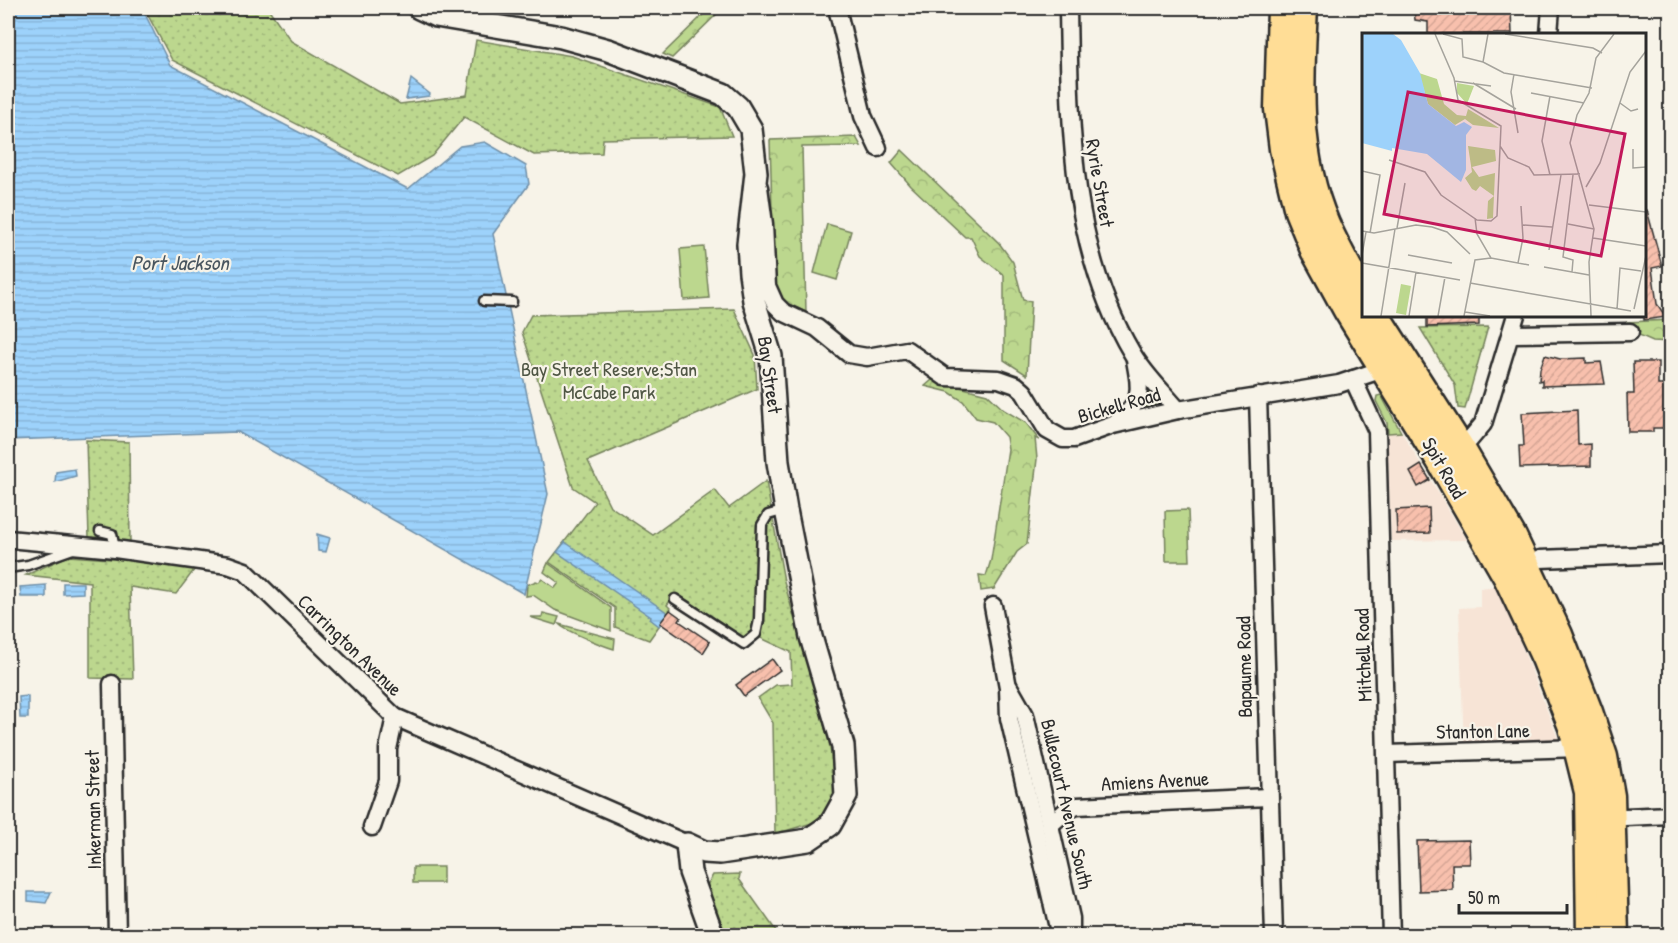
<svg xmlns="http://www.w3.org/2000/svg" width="1678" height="943" font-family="'Patrick Hand',sans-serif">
<defs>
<pattern id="forest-crowns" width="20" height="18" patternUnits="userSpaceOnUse" patternTransform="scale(1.5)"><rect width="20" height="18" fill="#bcd78e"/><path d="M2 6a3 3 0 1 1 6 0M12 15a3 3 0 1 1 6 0" fill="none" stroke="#a2b97b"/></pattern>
<pattern id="park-dots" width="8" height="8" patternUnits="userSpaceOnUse" patternTransform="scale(1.5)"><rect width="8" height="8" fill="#bcd78e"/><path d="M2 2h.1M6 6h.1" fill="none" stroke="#a2b97b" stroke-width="1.8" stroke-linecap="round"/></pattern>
<pattern id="water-rules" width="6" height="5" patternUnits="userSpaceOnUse" patternTransform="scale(1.5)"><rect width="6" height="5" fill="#9dd2fb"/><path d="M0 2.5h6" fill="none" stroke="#87b4d7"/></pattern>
<pattern id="building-hatch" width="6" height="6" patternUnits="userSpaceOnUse" patternTransform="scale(1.5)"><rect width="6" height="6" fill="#f8c0ad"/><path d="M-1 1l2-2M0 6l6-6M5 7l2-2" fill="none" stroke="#d5a595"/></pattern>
</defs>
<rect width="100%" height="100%" fill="#f7f3e8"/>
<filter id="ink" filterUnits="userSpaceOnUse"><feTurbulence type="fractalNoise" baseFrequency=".0167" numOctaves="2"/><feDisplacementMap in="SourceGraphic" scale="12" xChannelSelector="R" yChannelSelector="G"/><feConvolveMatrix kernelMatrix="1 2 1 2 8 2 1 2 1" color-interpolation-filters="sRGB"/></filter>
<g filter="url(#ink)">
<g fill="#f7e4d6">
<path d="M1396 423 1467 540 1391 541 1387 424Z"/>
<path d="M1496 586 1503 598 1561 746 1464 749 1459 608 1480 607V588Z"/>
</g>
<g fill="#bcd78e" stroke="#74815c" stroke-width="1.5">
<path d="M827 224 851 231 837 280 814 273Z"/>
<path d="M704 247 709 298 684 300 680 249Z"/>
<path d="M1149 390 1162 406 1141 412 1139 410Z"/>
<path d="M1381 395 1401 432 1388 433 1387 423 1376 401 1377 396Z"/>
<path d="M1188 510 1190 561H1166L1165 511Z"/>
<path d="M548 563 611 608V631L555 610 533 595 526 596 527 585 536 581 539 582 542 579 555 588 559 583 544 572Z"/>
<path d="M543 613 559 617 556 625 530 617H542Z"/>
<path d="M559 624 615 639 614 649C604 646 565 631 559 624Z"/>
<rect x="413" y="867" width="30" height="16"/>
</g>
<g fill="url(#forest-crowns)" stroke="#74815c" stroke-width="1.5">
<path d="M710 8H723L672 58 663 54Z"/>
<path d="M856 137 861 146 802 147 806 312 784 302 774 283 770 140Z"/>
<path d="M902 150 999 243 1013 262 1023 300 1031 301 1027 375 1004 360V275L980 256 971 237H965L911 186 891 163Z"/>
<path d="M1670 320V342L1653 341 1637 334 1636 327 1628 322Z"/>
<path d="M932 380 987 394 1004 410 1026 423 1039 440 1035 438 1037 459 1027 544 1017 552 994 589 981 591 979 575 986 576 991 560 1008 449 1006 437 993 422 976 418 963 401 949 392 925 386Z"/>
</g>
<g fill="url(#park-dots)" stroke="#74815c" stroke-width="1.5">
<path d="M144 8H268L291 41 400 104 467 95 476 40 572 56 720 107 732 136 603 139 602 153 534 155 464 117 432 156 398 176 172 60Z"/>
<path d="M734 309 755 355 757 389 588 461 610 506 653 535 715 490 729 508 766 481 784 581 829 742 837 792 828 809 812 823 775 834 773 723 758 698 776 685 792 684 791 652 761 638H742L675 594 667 605 671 609 649 640 615 627V608L549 562 595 502 573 487 522 332 531 315Z"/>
<path d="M1488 327 1465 409 1458 408 1455 385 1420 328Z"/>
<path d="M86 440 129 442 130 543 89 538Z"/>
<path d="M68 556 198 565 176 594 130 587 133 679 90 678V582L26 575Z"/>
<path d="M740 874 739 879 779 935H725L707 885 713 875Z"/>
</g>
<g fill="url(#water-rules)" stroke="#6f8fa8" stroke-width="1.5">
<path d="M8 8H142L170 65 408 189 460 146 485 142 526 166 529 184 493 234 548 494 524 594 238 432 8 440Z"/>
<path d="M411 79 430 94 429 96 406 99Z"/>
<path d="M75 469 76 476 55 482 56 472Z"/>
<path d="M317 534 330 538 326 552 318 551Z"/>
<path d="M565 542 668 613 659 626 650 619 651 617 557 552Z"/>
<path d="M63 583H83V593L63 594Z"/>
<path d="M46 585V597H21L20 587Z"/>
<path d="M28 696V718H20L19 697Z"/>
<path d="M28 892H51L46 903 28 901Z"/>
</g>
<g fill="url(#building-hatch)" stroke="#2b2b2b" stroke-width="1.5">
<path d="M1414 8H1511L1512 34H1428V22L1415 20Z"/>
<path d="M1644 210H1647L1662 266 1652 268 1657 304 1666 317 1644 320Z"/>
<path d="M1427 315H1479V325L1427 327Z"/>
<path d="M1545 355 1560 359 1586 358V363L1601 362 1605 384 1542 386V380L1539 381 1540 369Z"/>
<path d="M1633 362H1658V385H1671V428H1653V432H1628L1627 394H1634Z"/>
<path d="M1577 410 1578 445 1591 444V466L1520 468 1519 446H1524L1522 413Z"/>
<path d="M1421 465 1430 480 1418 487 1410 472Z"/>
<path d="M1429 508 1430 533 1397 534 1396 510Z"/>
<path d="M670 610 681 618 679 621 710 642 703 653 660 623Z"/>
<path d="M772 659 780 670 744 696 736 685Z"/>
<path d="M1469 840 1470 864H1452L1453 890 1419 891 1417 841Z"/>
</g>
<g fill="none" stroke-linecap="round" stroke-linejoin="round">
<g stroke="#2b2b2b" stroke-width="13">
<g id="service">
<path d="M484 301 512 302"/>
<path d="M100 531 112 534 115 549"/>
<path d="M8 568 28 565 73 549"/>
<path d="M675 599 744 644 756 634 759 620 762 525 768 515 786 510"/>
</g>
</g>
<g stroke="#2b2b2b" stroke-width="21">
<g id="minor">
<path d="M837 8 863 116 878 148"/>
<path d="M1068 8C1070 126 1070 248 1132 353 1144 374 1163 392 1178 410"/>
<path d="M1549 34 1551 8"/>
<path d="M759 187 764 224 767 286 775 304 783 312 817 328 849 354 867 357 907 350 945 377 999 379 1016 385 1024 392 1047 430 1063 439H1074L1113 425 1178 410 1339 384 1392 366"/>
<path d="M1511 334 1630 332"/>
<path d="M1353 379 1377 431 1391 936"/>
<path d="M1258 396 1274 936"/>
<path d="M1116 423C1143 402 1141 392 1135 360"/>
<path d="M1461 450 1483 424 1516 315"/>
<path d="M8 539 115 549 228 565 245 571 395 717 687 844"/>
<path d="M1519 571 1540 559 1670 554"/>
<path d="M993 606 1008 687 1009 718 1060 936"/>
<path d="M112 684 117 936"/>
<path d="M1009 687 1025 715 1071 918V936"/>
<path d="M1387 754 1580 748"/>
<path d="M1603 818 1670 815"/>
<path d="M1050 825 1067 810 1077 806 1268 797"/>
<path d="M372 827 388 781V749L395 717"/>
</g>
</g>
<g stroke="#2b2b2b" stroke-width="26">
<path id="tertiary" d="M419 8 436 16 561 37 608 50 723 94 738 107 751 129 756 173 748 244 750 273 754 301 771 356 778 462 786 510 811 637 843 746 846 796 830 825 808 840 720 853 704 852 687 844 690 872 713 936"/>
</g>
<g stroke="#2b2b2b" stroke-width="33">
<g id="trunk">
<path d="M1282 8 1279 109 1284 149 1299 211 1315 250 1348 310 1440 459 1508 577 1546 658 1573 727 1589 792 1591 936"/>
<path d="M1303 8C1299 81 1295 155 1325 224 1336 249 1350 273 1363 297"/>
<path d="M1379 322 1461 450 1512 537 1558 635 1588 712 1603 757 1610 796 1614 936"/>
</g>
</g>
<use href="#service" stroke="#f7f3e8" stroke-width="8"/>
<use href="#minor" stroke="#f7f3e8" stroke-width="16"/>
<use href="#tertiary" stroke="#f7f3e8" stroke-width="21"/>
<use href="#trunk" stroke="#ffdd96" stroke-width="28"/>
</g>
</g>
<g text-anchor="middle" stroke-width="4.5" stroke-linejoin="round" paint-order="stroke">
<g font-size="20" fill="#2b2b2b" stroke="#f7f3e8">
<text transform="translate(1100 183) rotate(80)" y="7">Ryrie Street</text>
<text transform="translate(770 375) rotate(82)" y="7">Bay Street</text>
<text transform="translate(1119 405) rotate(-16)" y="7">Bickell Road</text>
<text transform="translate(1444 468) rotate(60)" y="7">Spit Road</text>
<text transform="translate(350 645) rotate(44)" y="7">Carrington Avenue</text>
<text transform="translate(1363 655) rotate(-92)" y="7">Mitchell Road</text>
<text transform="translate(1244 667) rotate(-91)" y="7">Bapaume Road</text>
<text transform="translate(1483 731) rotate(-1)" y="7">Stanton Lane</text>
<text transform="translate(1155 781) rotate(-3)" y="7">Amiens Avenue</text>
<text transform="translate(1067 804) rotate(77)" y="7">Bullecourt Avenue South</text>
<text transform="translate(93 810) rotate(-91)" y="7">Inkerman Street</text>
</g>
<g font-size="20" fill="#4f5644" stroke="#f7f3e8">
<text x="609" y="376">Bay Street Reserve;Stan<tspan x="609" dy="23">McCabe Park</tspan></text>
</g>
<g font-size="21" font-style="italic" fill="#48555f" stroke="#f7f3e8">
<text x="180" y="270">Port Jackson</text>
</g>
</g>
<g transform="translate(1362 33)">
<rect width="284" height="284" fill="#f7f3e8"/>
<path d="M39 251 49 253 44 282 34 280Z" fill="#bcd78e"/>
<path d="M57 40 75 46 82 71 95 82 104 83 106 76 137 95 111 92 103 86 93 92 66 71ZM95 50 112 53 105 71 95 60ZM106 113 133 117 134 128 110 134 117 144 133 140 131 185 125 186 126 168 132 163 118 153 114 158 110 156 103 145 110 139Z" fill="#bcd78e"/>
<path d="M0 1H31L39 7 58 40 66 71 94 93 102 89 110 94 104 102V137L99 149 65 121 30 115V118L0 110Z" fill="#9dd2fb"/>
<path fill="none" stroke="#a5a39c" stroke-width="1.5" d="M81 1 100 6 101 24 121 29 142 40 230 55M143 1 231 15 240 20M121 29 126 1M152 41 149 59 156 100M92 48 129 53M111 50 154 76M169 60 222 70M188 63 180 108 188 142M258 70 269 78 276 76M138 113 146 125 167 134 172 142 218 141M271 116V135L284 134M27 127 63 139 79 162 115 187 129 188 135 183 139 93 96 67 92 45 73 1M0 138 18 142 8 200M224 154 238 130 268 39 284 18M227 172 284 179M113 185 115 201 129 225M206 191 232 196M161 192 190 194M35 195 43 150M0 198 12 200 54 192 70 194 85 199 108 221M231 205 284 213M187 217 199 142M0 222 4 199M46 222 90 230M0 230 98 247M156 230 161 205 159 173M182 234 227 242M210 239 211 227 201 224 211 142M108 250 269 278M255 276 258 235 279 238M272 276 284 223M103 279 128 283M19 283 33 196M47 283 54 239M76 283 83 244M102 283 113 227 129 225 167 232M229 283 227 229 232 196 208 110 215 82 227 60 234 25 252 1"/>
<path fill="#c2185b" fill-opacity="0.15" stroke="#c2185b" stroke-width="3" d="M46 59 263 101 239 223 22 181Z"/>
<rect width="284" height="284" fill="none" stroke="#2b2b2b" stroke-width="3"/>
</g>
<rect width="1678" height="943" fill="none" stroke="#f7f3e8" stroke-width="30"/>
<rect x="15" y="15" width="1648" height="913" fill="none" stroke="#2b2b2b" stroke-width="2" filter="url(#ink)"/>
<path d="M1459 904v9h108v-9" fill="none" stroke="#2b2b2b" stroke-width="3"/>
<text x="1468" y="904" font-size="18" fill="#2b2b2b" stroke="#f7f3e8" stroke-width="4.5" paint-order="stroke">50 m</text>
</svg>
